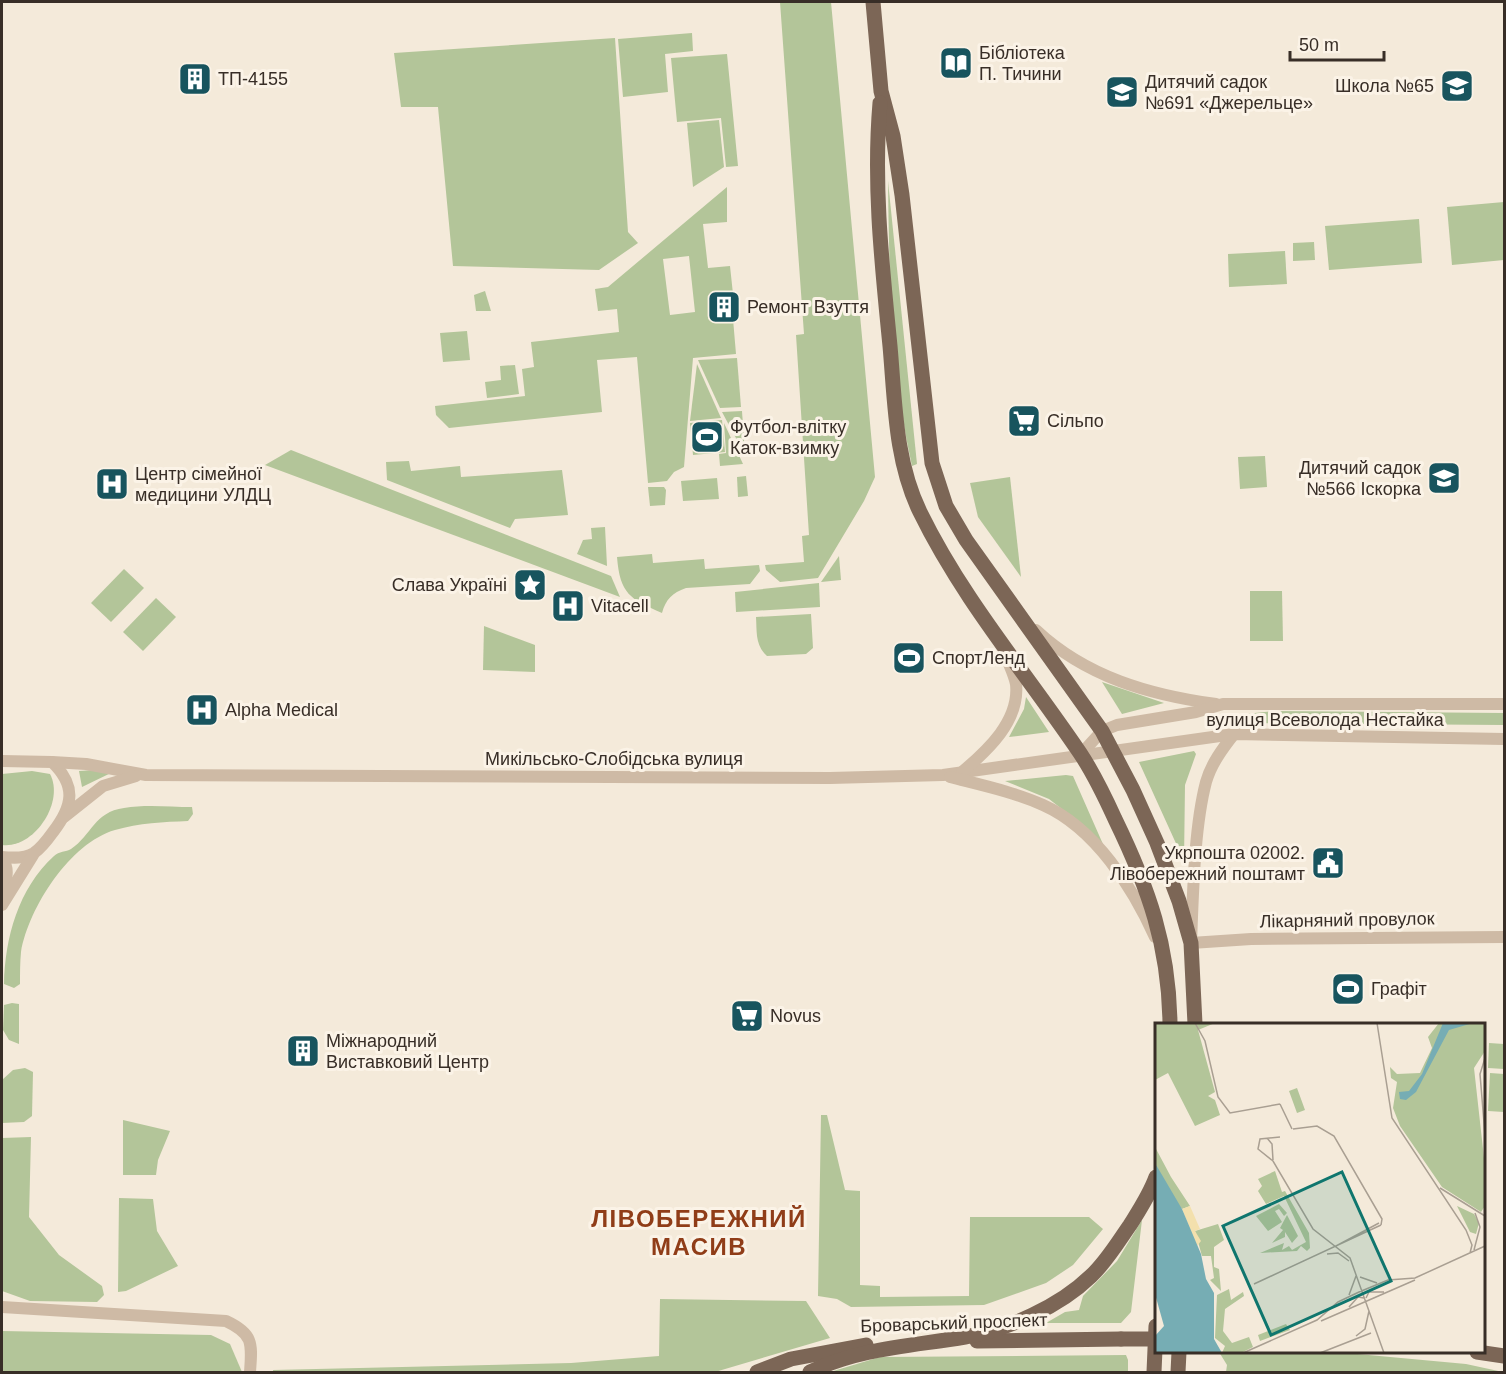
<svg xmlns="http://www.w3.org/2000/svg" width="1506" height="1374" font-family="Helvetica,sans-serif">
<rect width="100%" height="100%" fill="#f4eada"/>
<g fill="#b3c599" fill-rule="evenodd">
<path d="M780 2H831L875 477 864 501 818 578 780 582 766 570 765 565 804 562 802 536 809 535 796 335 804 334Z"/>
<path d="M692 33 693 51 665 54 668 92 623 97 618 39Z"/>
<path d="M615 38 628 232 638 243 599 270 453 266 438 107H401L394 53Z"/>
<path d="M727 54 738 166 726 167 721 118 677 122 671 58Z"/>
<path d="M719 120 724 167 693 187 687 123Z"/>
<path d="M888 181 917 464 912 466C891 373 889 275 888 181Z"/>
<path d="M727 187V222L703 224 708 268 730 266 733 294 714 296 716 321 733 319 736 354 693 358 684 467 674 472 667 481 648 483 637 357 597 360 602 412 449 428 436 415 435 406 525 396 522 369 534 367 531 342 619 332 617 309 598 311 595 289 608 287ZM689 256 695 312 670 315 663 259Z"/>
<path d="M1504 202V260L1452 265 1447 207Z"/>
<path d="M1419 219 1422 263 1329 270 1325 226Z"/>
<path d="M1314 242 1315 260 1293 261V243Z"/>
<path d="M1285 251 1287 284 1229 287 1228 254Z"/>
<path d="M485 291 491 311H476L474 295Z"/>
<path d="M467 331 470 360 443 362 440 333Z"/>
<path d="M737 358 741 407 720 408 698 360Z"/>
<path d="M697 364 721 418 690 421Z"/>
<path d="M515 365 519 394 487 398 485 382 501 380 500 366Z"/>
<path d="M742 411 745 455 722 412Z"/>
<path d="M722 420 725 452 693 455 690 423Z"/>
<path d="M724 423 743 464 720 466 719 454 726 453Z"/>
<path d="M291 450 611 576 620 597 265 465Z"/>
<path d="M1265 456 1267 487 1240 489 1238 457Z"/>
<path d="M409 461 411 471 460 466 461 477 562 470 568 515 515 519 510 528 387 480 386 462Z"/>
<path d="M746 476 748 496 738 497 737 477Z"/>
<path d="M1010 477 1021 577 978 517 970 483Z"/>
<path d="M717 478 719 499 683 501 681 481Z"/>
<path d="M648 487H664L666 490 665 505 650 506Z"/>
<path d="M605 527 607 566 577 554 583 540 592 539 591 528Z"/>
<path d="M652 554 653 563 704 559 705 569 759 565 760 571 750 584 686 588C672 593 666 599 662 613 630 599 620 594 617 557Z"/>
<path d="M839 556 841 580 821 582Z"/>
<path d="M124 569 144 588 111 622 91 603Z"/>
<path d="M819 583 820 607 736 612 735 592Z"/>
<path d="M1250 591H1282L1283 641H1250Z"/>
<path d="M156 598 176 617 143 651 123 632Z"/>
<path d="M811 614 813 648 806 654 767 656C755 645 757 632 756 617Z"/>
<path d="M484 626 535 645V672L483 670Z"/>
<path d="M1102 682 1164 703 1122 714Z"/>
<path d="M1026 697 1049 732 1009 737 1024 709Z"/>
<path d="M1274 711 1504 713V725L1245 723V714Z"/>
<path d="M1194 751 1196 754 1185 785 1184 861 1139 762Z"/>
<path d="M95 770 115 771 82 787 79 771Z"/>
<path d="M32 771 50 774C65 802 34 849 2 845V774Z"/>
<path d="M1066 775 1073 776 1106 851 1076 820 1049 799 1005 781Z"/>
<path d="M192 807 193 814 188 821C164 822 139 823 115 830 70 843 29 907 21 952 20 962 20 973 20 984L14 988 4 984C5 938 18 889 54 856 59 851 66 852 71 849 92 835 94 812 124 808 146 804 170 807 192 807Z"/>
<path d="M12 1003 19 1004V1044L9 1040 3 1030 4 1005Z"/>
<path d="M1489 1043 1504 1044V1069L1488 1068Z"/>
<path d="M25 1068 33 1072 32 1116 24 1122 2 1123V1080L13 1070Z"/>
<path d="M1490 1073 1504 1074V1112L1488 1111Z"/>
<path d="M821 1115H827L845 1190 860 1191V1285L880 1286V1297L969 1296 970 1217H1089L1103 1229 1073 1265 1046 1283 984 1305 851 1307 837 1299 818 1296Z"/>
<path d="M123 1120 170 1131 158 1160 156 1175H123Z"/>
<path d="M31 1137 29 1217 59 1255 102 1286 104 1295 97 1302 30 1301 2 1291V1138Z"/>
<path d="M119 1198 153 1199 157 1231 178 1266 126 1291 118 1292Z"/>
<path d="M1142 1220 1131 1312 1121 1323H1046L1065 1312 1079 1310 1083 1296 1117 1261Z"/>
<path d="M660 1299 806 1301 830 1338 715 1372H273V1370L571 1363 659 1356Z"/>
<path d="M2 1331 211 1335 230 1344 242 1372H2Z"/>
<path d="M1219 1352H1336L1466 1364 1503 1372H1226L1227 1365Z"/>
<path d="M1126 1355 1128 1360V1372H830L880 1357Z"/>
</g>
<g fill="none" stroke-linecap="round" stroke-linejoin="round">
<g stroke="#cebaa5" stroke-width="12">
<path d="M1036 630C1086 677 1150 695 1216 704"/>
<path d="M1234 734C1223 748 1211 764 1206 782 1194 828 1193 895 1191 943L1251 939 1504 937"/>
<path d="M1081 754 1102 731 1117 725 1196 712 1223 704H1504"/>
<path d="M2 761 52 762C77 786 73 806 53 832 48 839 41 848 34 853 25 859 12 858 2 857"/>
<path d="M52 762 86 764 146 775 830 778 943 775 1234 734 1504 739"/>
<path d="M962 772C987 751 1020 721 1016 684 1014 674 1008 663 1005 653"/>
<path d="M950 777C981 785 1014 792 1043 805 1095 828 1133 888 1155 937"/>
<path d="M64 817 103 786 136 776"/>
<path d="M2 858C11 870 5 882 2 896"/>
<path d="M2 905 33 855"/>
<path d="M2 1307 226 1321C254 1334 252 1344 250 1372"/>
</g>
<g stroke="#7c6656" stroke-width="15">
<path d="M873 2 881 91 893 136 902 195 932 463 946 506 966 540 1102 731 1133 790 1157 843 1179 901 1191 943 1195 1024"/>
<path d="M880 103C873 185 882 265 890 346 895 402 895 461 920 512 963 600 1026 673 1080 753 1094 774 1105 797 1115 819 1149 889 1169 946 1170 1024"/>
<path d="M977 1341 1121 1339"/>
<path d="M1477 1352 1504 1356"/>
<path d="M757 1372 791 1359 866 1345"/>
<path d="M810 1372C859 1348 912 1346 965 1337 1009 1329 1059 1307 1091 1276 1107 1261 1118 1242 1130 1225 1140 1209 1150 1194 1156 1177"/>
<path d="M1154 1372 1156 1326"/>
<path d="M1178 1372 1179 1352"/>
</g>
<path stroke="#7c6656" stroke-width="15" d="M1121 1339H1156"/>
</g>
<defs>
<g id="library-square" transform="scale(1.725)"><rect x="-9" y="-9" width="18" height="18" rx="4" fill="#18545e" stroke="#fbf3e7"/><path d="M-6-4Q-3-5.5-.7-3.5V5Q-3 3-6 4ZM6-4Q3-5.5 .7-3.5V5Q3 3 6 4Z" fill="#fff"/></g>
<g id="building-square" transform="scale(1.725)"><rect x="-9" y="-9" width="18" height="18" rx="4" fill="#18545e" stroke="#fbf3e7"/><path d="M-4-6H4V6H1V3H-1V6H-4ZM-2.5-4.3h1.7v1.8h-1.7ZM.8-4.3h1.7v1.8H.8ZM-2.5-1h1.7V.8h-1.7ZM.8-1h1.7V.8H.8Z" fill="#fff"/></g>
<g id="school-square" transform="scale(1.725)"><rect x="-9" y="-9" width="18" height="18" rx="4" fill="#18545e" stroke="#fbf3e7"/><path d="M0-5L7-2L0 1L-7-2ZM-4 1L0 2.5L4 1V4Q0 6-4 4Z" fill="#fff"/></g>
<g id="supermarket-square" transform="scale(1.725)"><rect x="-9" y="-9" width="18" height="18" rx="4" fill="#18545e" stroke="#fbf3e7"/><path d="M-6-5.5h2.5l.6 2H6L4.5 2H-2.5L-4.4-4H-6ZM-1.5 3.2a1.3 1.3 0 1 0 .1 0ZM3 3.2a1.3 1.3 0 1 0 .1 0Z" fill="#fff"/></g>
<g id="stadium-square" transform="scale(1.725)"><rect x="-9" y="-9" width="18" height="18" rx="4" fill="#18545e" stroke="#fbf3e7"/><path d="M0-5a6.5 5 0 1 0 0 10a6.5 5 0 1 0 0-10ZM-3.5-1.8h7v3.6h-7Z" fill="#fff"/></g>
<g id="hospital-square" transform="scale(1.725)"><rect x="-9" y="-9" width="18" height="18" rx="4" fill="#18545e" stroke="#fbf3e7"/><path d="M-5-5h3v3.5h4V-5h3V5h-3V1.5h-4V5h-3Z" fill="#fff"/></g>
<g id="sight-square" transform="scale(1.725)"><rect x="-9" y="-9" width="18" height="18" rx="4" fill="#18545e" stroke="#fbf3e7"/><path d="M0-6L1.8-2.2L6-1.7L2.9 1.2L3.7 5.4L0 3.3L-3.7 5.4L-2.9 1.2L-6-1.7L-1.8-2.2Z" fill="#fff"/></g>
<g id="civic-square" transform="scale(1.725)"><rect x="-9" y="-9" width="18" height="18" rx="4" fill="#18545e" stroke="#fbf3e7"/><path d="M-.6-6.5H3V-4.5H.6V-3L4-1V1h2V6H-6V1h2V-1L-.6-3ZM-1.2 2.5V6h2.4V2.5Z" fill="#fff"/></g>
</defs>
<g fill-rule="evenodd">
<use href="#library-square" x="956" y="63"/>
<use href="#building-square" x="195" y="79"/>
<use href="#school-square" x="1457" y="86"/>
<use href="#school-square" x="1122" y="92"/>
<use href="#building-square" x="724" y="307"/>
<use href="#supermarket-square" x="1024" y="421"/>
<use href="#stadium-square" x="707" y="437"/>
<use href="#school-square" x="1444" y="478"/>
<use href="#hospital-square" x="112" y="484"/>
<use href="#sight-square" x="530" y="585"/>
<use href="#hospital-square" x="568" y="606"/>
<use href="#stadium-square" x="909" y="658"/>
<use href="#hospital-square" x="202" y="710"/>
<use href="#civic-square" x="1328" y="863"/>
<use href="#stadium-square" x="1348" y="989"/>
<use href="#supermarket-square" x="747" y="1016"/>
<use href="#building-square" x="303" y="1051"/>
</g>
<g text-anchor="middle" stroke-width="6" stroke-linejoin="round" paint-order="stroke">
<g font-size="18" fill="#382e27" stroke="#fbf3e7" text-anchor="start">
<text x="979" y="59">Бібліотека<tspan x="979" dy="21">П. Тичини</tspan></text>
<text x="218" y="85">ТП-4155</text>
<text x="1145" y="88">Дитячий садок<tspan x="1145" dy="21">№691 «Джерельце»</tspan></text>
<text x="1434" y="92" text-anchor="end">Школа №65</text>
<text x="747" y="313">Ремонт Взуття</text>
<text x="1047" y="427">Сільпо</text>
<text x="730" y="433">Футбол-влітку<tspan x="730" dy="21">Каток-взимку</tspan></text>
<text x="1421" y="474" text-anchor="end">Дитячий садок<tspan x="1421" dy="21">№566 Іскорка</tspan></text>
<text x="135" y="480">Центр сімейної<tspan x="135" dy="21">медицини УЛДЦ</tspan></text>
<text x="507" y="591" text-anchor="end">Слава Україні</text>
<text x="591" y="612">Vitacell</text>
<text x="932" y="664">СпортЛенд</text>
<text x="225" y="716">Alpha Medical</text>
<text x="1305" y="859" text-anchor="end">Укрпошта 02002.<tspan x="1305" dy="21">Лівобережний поштамт</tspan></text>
<text x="1371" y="995">Графіт</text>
<text x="770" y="1022">Novus</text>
<text x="326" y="1047">Міжнародний<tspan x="326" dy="21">Виставковий Центр</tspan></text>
</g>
<g font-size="18" fill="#382e27" stroke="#fbf3e7">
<text x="1325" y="726">вулиця Всеволода Нестайка</text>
<text x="614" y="765">Микільсько-Слобідська вулиця</text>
<text transform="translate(1347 920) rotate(-1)" y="6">Лікарняний провулок</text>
<text transform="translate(954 1323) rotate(-2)" y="6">Броварський проспект</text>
</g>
<g font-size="24" font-weight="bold" letter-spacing="1.5" fill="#903d18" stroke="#fbf3e7">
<text x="699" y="1227">ЛІВОБЕРЕЖНИЙ<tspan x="699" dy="28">МАСИВ</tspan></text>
</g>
</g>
<g transform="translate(1155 1023)">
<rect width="330" height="330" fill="#f4eada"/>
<path d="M0 0H60L43 7 60 69 53 73 60 77 65 92 40 103 13 50 0 57ZM284 0H330V28L319 45 330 144V183L326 189 287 164 245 103 238 85 242 59 236 55 235 44 242 51 265 50 277 25 273 14ZM142 65 150 87 142 90 134 68ZM0 124 16 154 35 183 27 186 16 173 0 140ZM120 148 127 169 130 168 154 210 155 225 152 228 146 223 142 228 105 230 129 220 127 227 134 223 137 227 151 219 129 173 111 181 103 168 107 163 103 156ZM124 181 132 190 129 193 124 186 120 188 127 199 113 208 101 193ZM302 183 319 191 324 200 321 211 315 209ZM132 192 143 213 137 220 130 209V214L117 220 128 207 125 205ZM63 201 69 217 59 224V244L64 246 66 268 55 257 59 255 56 233H47L40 208ZM74 266 76 277 88 269 89 273 70 286 68 308 77 320 94 314 98 324 86 330H67L70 323 60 315 62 272ZM131 301 135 307 105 318 103 312Z" fill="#b3c599"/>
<path d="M35 183 45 206 40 208 46 218 42 223 27 186Z" fill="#f3e0ad"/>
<path d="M288 0H318L294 7 261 69 251 77 245 76 244 69 254 68 267 51ZM0 140 27 186 46 231 51 256 59 270V316L67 330H0V313L9 303 0 271Z" fill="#76adb4"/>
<path fill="none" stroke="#a99f92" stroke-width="1.5" d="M40 0 50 18 63 74 75 90 125 81M222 0 237 95 311 207 317 222 315 230M330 35 325 51 330 112M125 81 137 106M138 106 162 103 179 113 227 196 226 202M125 114 105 116 103 126 118 138 158 206 195 235 229 330M112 115 117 121 118 137M285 165 330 193M181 223 224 200M319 227 325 204 320 190M172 231 183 230 194 238M205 254 222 260M99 261 226 202M194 272 201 253M211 275 214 269H229M194 284 203 274 209 275M166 298 260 257M201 313 210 306 214 288M88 330 162 297 183 279 204 269 233 257 260 255 330 223M165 330 216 310"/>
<path fill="#0f766e" fill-opacity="0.15" stroke="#0f766e" stroke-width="3" d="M187 149 236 258 116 312 68 203Z"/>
<rect width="330" height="330" fill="none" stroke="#382e27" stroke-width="3"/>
</g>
<rect width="1506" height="1374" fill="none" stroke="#382e27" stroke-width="6"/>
<path d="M1290 51v9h94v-9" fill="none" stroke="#382e27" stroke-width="3"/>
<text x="1299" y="51" font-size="18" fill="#382e27" stroke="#fbf3e7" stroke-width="4.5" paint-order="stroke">50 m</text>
</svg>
